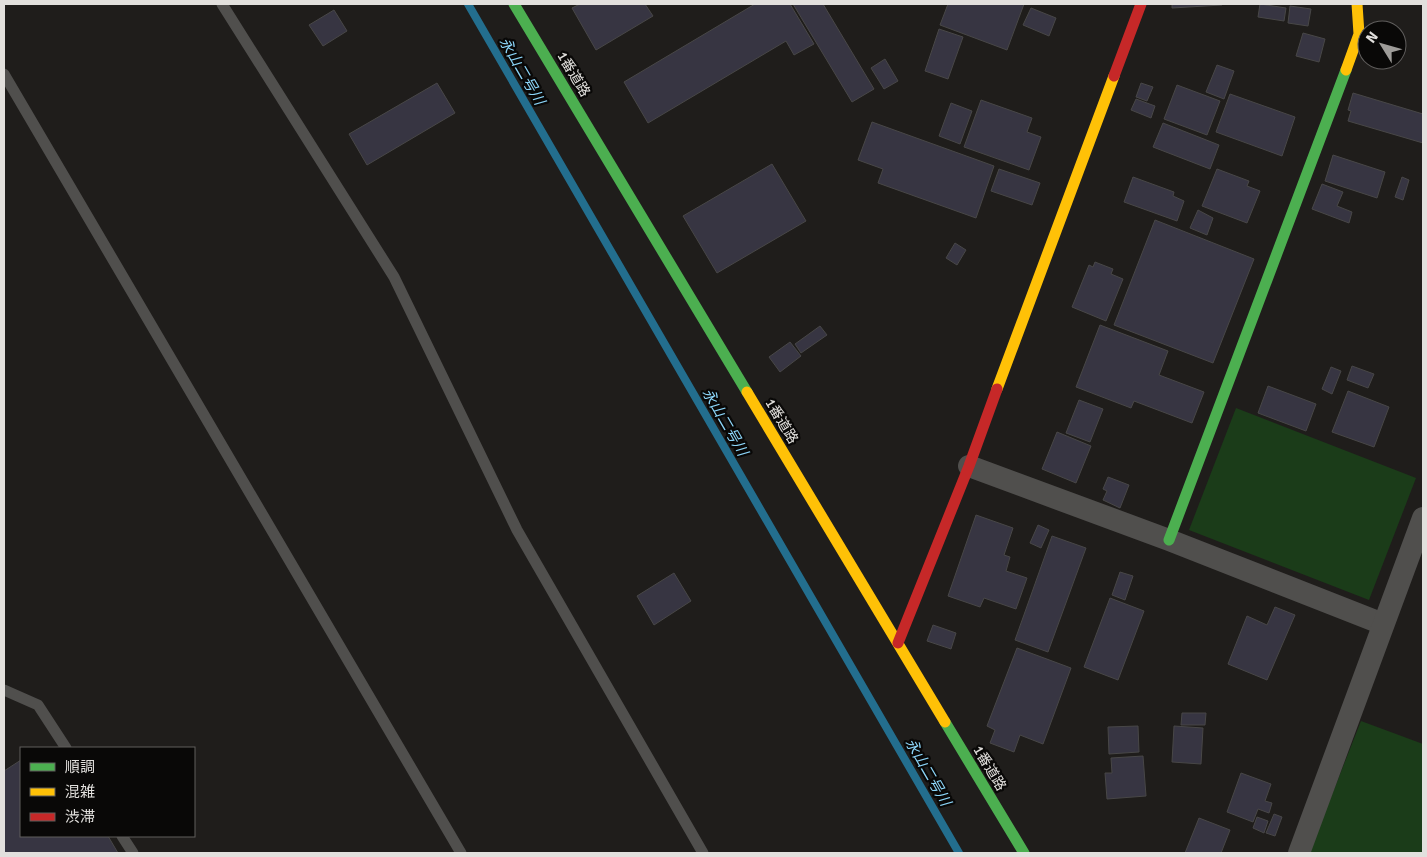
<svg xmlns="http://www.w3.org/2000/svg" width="1427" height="857" font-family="Signika,'Noto Sans JP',sans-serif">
<rect width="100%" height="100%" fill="#1f1d1b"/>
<g fill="#1b3c19">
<path d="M1236 408 1416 478 1369 600 1189 530Z"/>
<path d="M1361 721 1423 744V853H1309Z"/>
</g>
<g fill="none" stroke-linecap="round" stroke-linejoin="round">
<path stroke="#236e8e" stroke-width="8" d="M468 4 959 853"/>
</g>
<g fill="#373542" stroke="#484747">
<path d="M580 4H645L653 16 596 50 572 8Z"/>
<path d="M755 4H790L814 44 794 55 786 41 648 123 624 82Z"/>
<path d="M793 4H823L874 89 852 102Z"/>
<path d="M948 4H1024L1007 50 940 25Z"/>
<path d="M1172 4H1222V5L1172 8Z"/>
<path d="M1260 4 1286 8 1284 21 1258 17Z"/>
<path d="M1290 6 1311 9 1308 26 1288 23Z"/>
<path d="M1031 8 1056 18 1049 36 1023 25Z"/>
<path d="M334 10 347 31 323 46 309 25Z"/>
<path d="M939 29 963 37 948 79 925 71Z"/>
<path d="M1303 33 1325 39 1319 62 1296 56Z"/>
<path d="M885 59 898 81 884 89 871 68Z"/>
<path d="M1217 65 1234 71 1224 99 1206 92Z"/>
<path d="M437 83 455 113 367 165 349 134Z"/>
<path d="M1141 83 1153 87 1147 101 1136 97Z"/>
<path d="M1177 85 1220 101 1207 135 1164 119Z"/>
<path d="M1353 93 1423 114V143L1348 121 1351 111 1348 110Z"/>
<path d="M1230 94 1295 117 1282 156 1216 132Z"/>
<path d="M1136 99 1155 106 1151 118 1131 110Z"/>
<path d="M981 100 1032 118 1027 132 1041 137 1029 170 964 147Z"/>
<path d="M951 103 972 111 960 144 939 136Z"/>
<path d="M872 122 994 166 976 218 878 183 883 169 858 160Z"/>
<path d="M1163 123 1219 145 1210 169 1153 147Z"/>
<path d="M1333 155 1385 172 1377 198 1325 181Z"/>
<path d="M772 164 806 221 717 273 683 216Z"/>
<path d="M999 169 1040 183 1032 205 991 191Z"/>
<path d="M1217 169 1249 181 1247 186 1260 191 1247 223 1202 206Z"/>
<path d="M1133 177 1174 192 1173 196 1184 201 1177 221 1124 202Z"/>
<path d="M1402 177 1409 180 1403 200 1395 197Z"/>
<path d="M1322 184 1343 192 1337 206 1352 212 1349 223 1312 209Z"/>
<path d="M1198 210 1213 218 1207 235 1190 228Z"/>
<path d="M1155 220 1254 259 1213 363 1114 325Z"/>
<path d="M955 243 966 250 957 265 946 258Z"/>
<path d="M1095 262 1113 269 1111 274 1123 279 1106 321 1072 307 1089 265 1093 267Z"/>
<path d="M1100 325 1168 351 1159 375 1204 392 1192 423 1134 401 1131 408 1076 387Z"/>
<path d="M820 326 827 335 801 353 795 344Z"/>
<path d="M790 342 801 356 780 372 769 357Z"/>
<path d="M1352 366 1374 374 1368 388 1347 380Z"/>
<path d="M1331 367 1341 371 1332 394 1322 389Z"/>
<path d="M1268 386 1316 404 1306 431 1258 413Z"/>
<path d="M1348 391 1389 407 1374 447 1332 432Z"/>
<path d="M1079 400 1103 409 1090 442 1066 433Z"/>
<path d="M1057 432 1091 446 1076 483 1042 469Z"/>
<path d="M1108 477 1129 485 1120 508 1103 500 1107 491 1103 489Z"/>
<path d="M976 515 1013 528 1004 555 1010 557 1006 571 1027 578 1016 609 984 598 980 607 948 596Z"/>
<path d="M1038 525 1049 530 1041 548 1030 543Z"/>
<path d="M1052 536 1086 548 1048 652 1015 640Z"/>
<path d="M1120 572 1133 576 1125 600 1112 595Z"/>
<path d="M674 573 691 601 654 625 637 596Z"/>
<path d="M1110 598 1144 611 1118 680 1084 667Z"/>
<path d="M1275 607 1295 615 1267 680 1228 664 1247 616 1267 625Z"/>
<path d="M933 625 956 633 951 649 927 641Z"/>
<path d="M1017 648 1071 668 1043 744 1020 735 1014 752 990 743 995 730 987 726Z"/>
<path d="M1182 713H1206L1205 725H1181Z"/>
<path d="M1138 726 1139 752 1109 754 1108 727Z"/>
<path d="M1174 726 1203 728 1201 764 1172 762Z"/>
<path d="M1143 756 1146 796 1107 799 1105 773H1112L1111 758Z"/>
<path d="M21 760V836H108L118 853H4V771Z"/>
<path d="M1241 773 1271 784 1265 801 1272 803 1269 813 1258 809 1253 822 1227 812Z"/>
<path d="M1274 814 1282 817 1275 836 1266 833Z"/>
<path d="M1257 817 1268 821 1264 833 1253 828Z"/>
<path d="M1199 818 1230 830 1221 853H1185Z"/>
</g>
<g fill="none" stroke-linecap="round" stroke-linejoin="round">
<g stroke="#504f4d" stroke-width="11">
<path d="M222 4 394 277 517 530 703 853"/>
<path d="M4 74 461 853"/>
<path d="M4 690 38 705 66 748"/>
<path d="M122 836 133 853"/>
</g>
<g stroke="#504f4d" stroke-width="22">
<path d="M969 466 1169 540 1383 624"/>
<path d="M1299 853 1423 518"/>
</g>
<g stroke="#4caf50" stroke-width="11">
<path d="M514 4 747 392"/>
<path d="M1169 540 1346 70"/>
<path d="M945 722 1024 853"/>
</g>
<g stroke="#ffc107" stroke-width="11">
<path d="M1346 70 1359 34 1357 4"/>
<path d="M997 389 1114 76"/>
<path d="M747 392 945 722"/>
</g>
<g stroke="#c62828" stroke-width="11">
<path d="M1114 76 1141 4"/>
<path d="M898 643 969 466 997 389"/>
</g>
</g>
<g text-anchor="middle" stroke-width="4.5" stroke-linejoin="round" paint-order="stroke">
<g font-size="14" fill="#e2e0dd" stroke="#090807">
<text transform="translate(574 74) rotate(59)" y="5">1番道路</text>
<text transform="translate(782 421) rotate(59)" y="5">1番道路</text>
<text transform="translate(990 768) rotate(59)" y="5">1番道路</text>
</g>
<g font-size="15" font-style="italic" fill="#8cd5f8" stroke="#090807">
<text transform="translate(522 71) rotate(60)" y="5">永山二号川</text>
<text transform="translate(725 422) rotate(60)" y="5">永山二号川</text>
<text transform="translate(928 772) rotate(60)" y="5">永山二号川</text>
</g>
</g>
<rect width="1427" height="857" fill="none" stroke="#e2e0dd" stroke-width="10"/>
<rect x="20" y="747" width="175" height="90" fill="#090807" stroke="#605e5d"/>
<rect x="30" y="763" width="25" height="8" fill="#4caf50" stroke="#605e5d"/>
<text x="65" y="772" font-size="15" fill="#e2e0dd">順調</text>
<rect x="30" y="788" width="25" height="8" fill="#ffc107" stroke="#605e5d"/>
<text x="65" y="797" font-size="15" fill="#e2e0dd">混雑</text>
<rect x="30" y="813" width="25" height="8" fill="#c62828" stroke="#605e5d"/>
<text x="65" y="822" font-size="15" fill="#e2e0dd">渋滞</text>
<g transform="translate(1382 45) rotate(307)"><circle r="24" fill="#090807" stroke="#605e5d"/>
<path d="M0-4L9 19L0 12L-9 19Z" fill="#9e9c99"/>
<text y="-8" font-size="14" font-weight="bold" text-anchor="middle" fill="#e2e0dd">N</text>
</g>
</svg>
